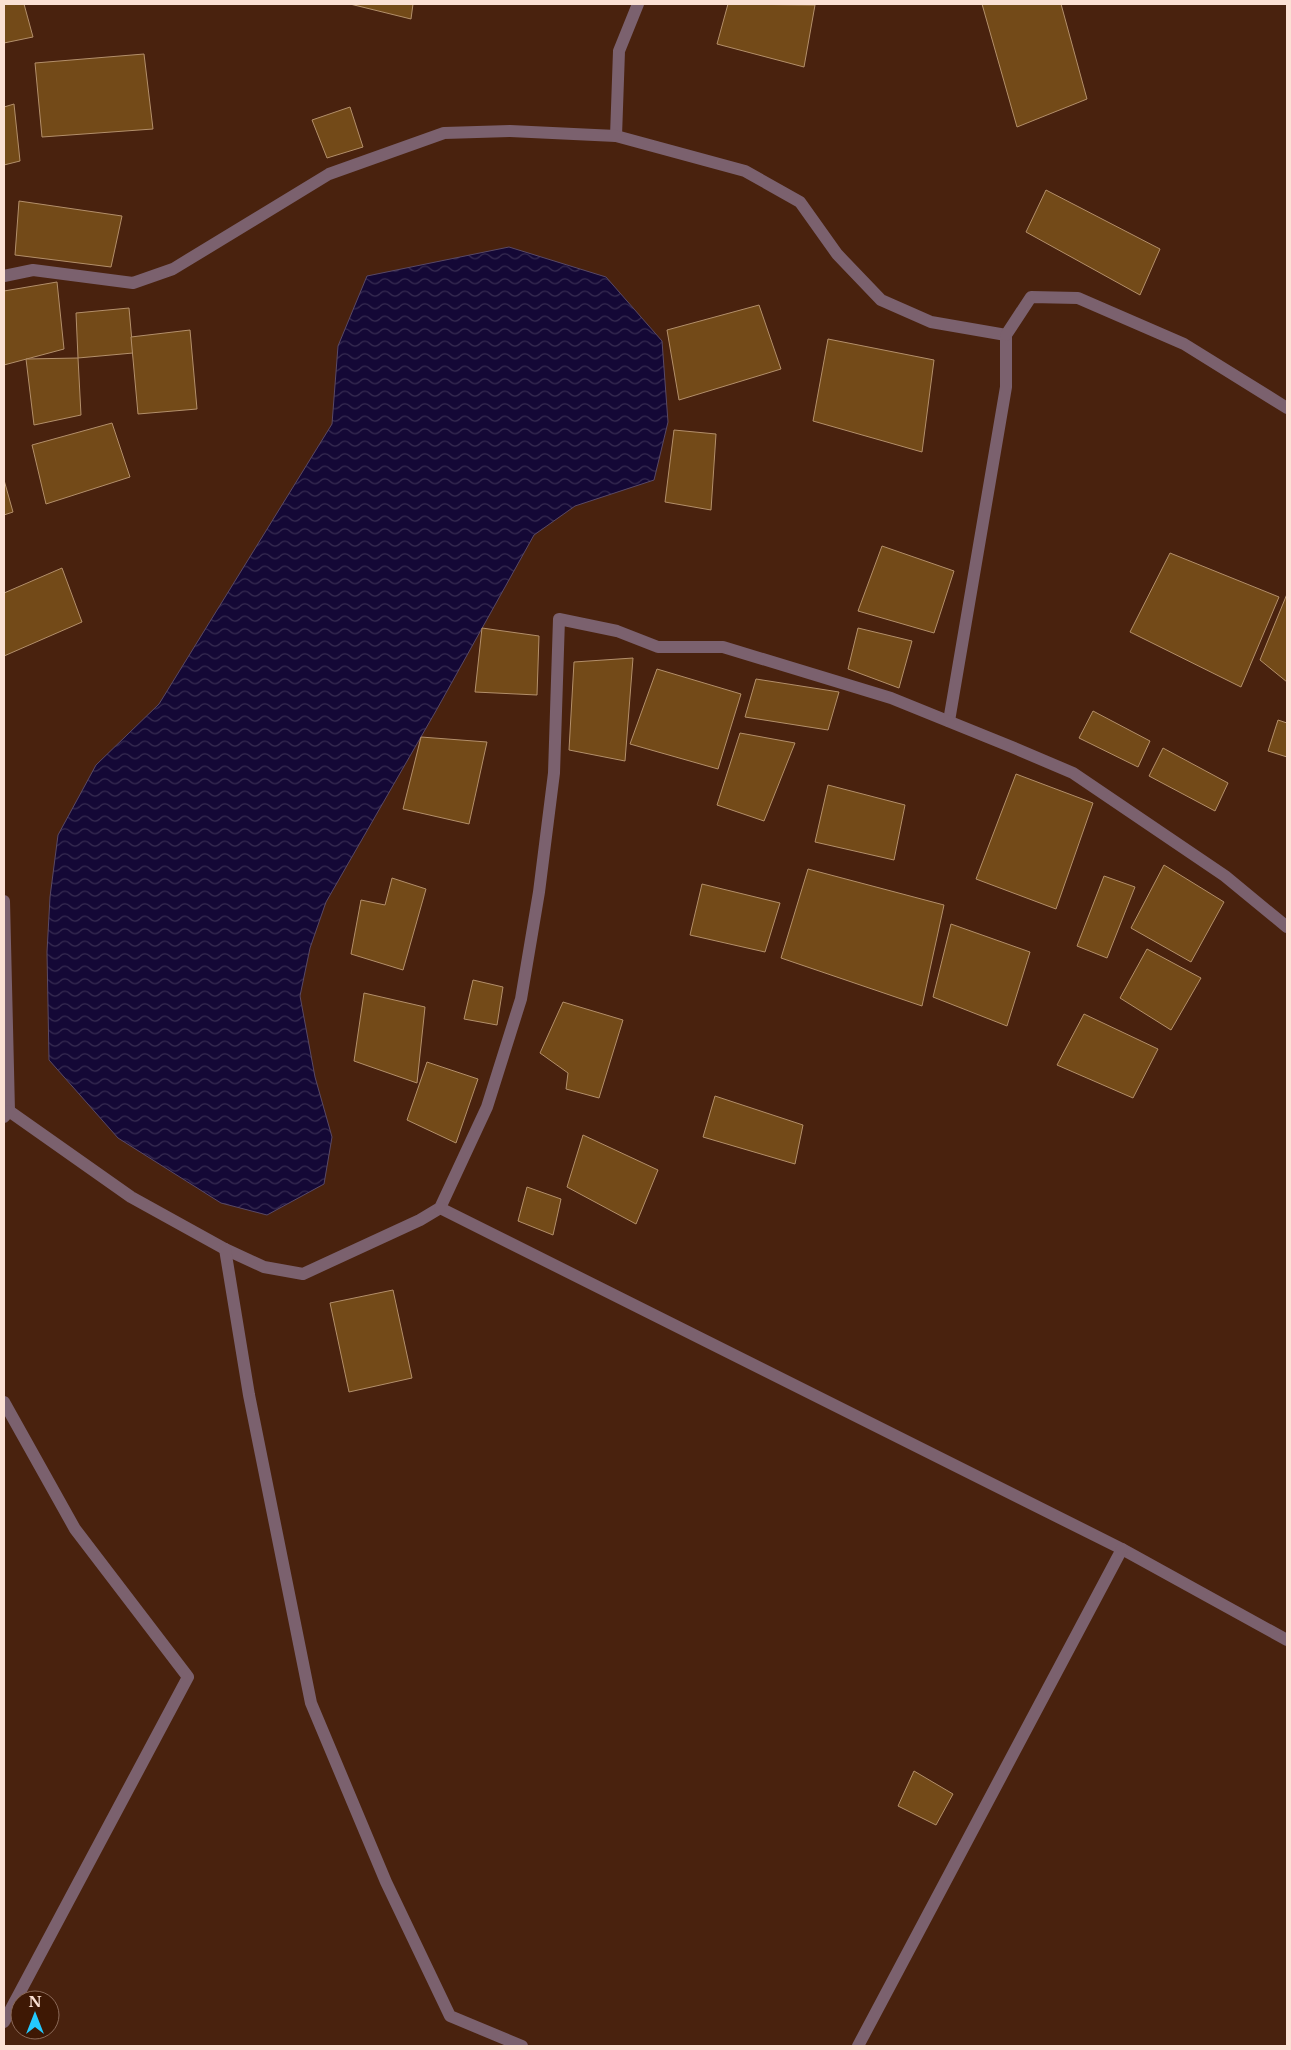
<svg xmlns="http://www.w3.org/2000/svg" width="1291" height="2050" font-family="'Libre Baskerville',serif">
<defs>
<pattern id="water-waves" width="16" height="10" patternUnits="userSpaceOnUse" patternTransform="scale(1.25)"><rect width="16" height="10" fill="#140836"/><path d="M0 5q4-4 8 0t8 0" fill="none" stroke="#372c52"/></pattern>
</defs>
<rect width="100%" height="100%" fill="#49220e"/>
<path fill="url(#water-waves)" stroke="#594965" d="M509 247 606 277 662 341 668 422 654 480 575 506 534 535 437 709 326 902 310 948 300 996 315 1077 332 1137 324 1184 267 1215 221 1203 118 1138 49 1060 47 952 50 897 58 835 96 765 159 704 332 424 338 346 367 276Z"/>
<g fill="#734a18" stroke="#b38f6a">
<path d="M4 4H24L33 37 4 43Z"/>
<path d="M350 4H413L411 19Z"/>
<path d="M728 4 815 5 804 67 717 44Z"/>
<path d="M982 4H1061L1087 99 1017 127Z"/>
<path d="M144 54 153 129 42 137 35 63Z"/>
<path d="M14 104 20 161 4 165V107Z"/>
<path d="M350 107 363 147 327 158 312 120Z"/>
<path d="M1046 190 1160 249 1140 295 1026 232Z"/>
<path d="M19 201 122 216 111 267 15 255Z"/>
<path d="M57 282 64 349 4 365V291Z"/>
<path d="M759 305 781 369 679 400 667 330Z"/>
<path d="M129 308 133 353 78 358 76 313Z"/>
<path d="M190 330 197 409 138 414 131 337Z"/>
<path d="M828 339 934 360 922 452 813 421Z"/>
<path d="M78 358 81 415 34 425 26 359Z"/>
<path d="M112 423 130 477 46 504 32 445Z"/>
<path d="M674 430 716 434 711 510 665 502Z"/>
<path d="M4 480 13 512 4 515Z"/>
<path d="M882 546 954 571 934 633 858 611Z"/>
<path d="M1170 553 1279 597 1241 687 1130 632Z"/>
<path d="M62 568 82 622 4 656V593Z"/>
<path d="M1287 594V682L1260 660Z"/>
<path d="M482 628 539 636 537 695 475 692Z"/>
<path d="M858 628 912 641 899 688 848 669Z"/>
<path d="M633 658 625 761 569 750 574 662Z"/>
<path d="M657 669 741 694 718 769 630 744Z"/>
<path d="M756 679 839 692 828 730 745 717Z"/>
<path d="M1093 711 1150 741 1138 767 1079 738Z"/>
<path d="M1278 720 1287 723V757L1268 751Z"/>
<path d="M740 733 795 743 764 821 717 805Z"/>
<path d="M421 737 487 742 469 824 403 809Z"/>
<path d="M1163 748 1228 783 1215 811 1149 776Z"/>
<path d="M1016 774 1093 803 1056 909 976 879Z"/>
<path d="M828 785 905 805 894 860 815 842Z"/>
<path d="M1164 865 1224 902 1191 962 1131 928Z"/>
<path d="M808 869 944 905 922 1006 781 958Z"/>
<path d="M1104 876 1135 887 1107 958 1077 946Z"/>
<path d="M392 878 426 889 403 970 351 954 361 900 385 905Z"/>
<path d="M702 884 780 903 765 952 690 935Z"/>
<path d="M951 924 1030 952 1007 1026 933 997Z"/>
<path d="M1147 949 1201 978 1171 1030 1120 998Z"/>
<path d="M473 980 503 987 497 1025 464 1019Z"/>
<path d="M364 993 425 1007 417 1083 354 1061Z"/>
<path d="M563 1002 623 1020 599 1098 566 1089 568 1073 540 1053Z"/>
<path d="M1084 1014 1158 1049 1133 1098 1057 1065Z"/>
<path d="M427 1062 478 1079 456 1143 407 1120Z"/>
<path d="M715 1096 803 1125 795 1164 703 1137Z"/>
<path d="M583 1135 658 1170 636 1224 567 1187Z"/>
<path d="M527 1187 561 1199 553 1235 518 1221Z"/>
<path d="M393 1290 412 1378 349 1392 330 1303Z"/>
<path d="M914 1771 953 1794 936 1825 898 1806Z"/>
</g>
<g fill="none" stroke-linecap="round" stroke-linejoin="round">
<g stroke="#7b616e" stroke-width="12">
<path d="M638 4 619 51 616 136 745 171 800 202 837 254 881 300 931 322 1006 335V387L949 721"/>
<path d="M4 276 33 270 133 283 173 269 329 174 444 133 510 131 616 136"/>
<path d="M1006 335 1031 297 1078 298 1184 344 1287 408"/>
<path d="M4 901 9 1111 4 1117"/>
<path d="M9 1111 131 1197 225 1249 264 1267 303 1274 420 1220 440 1208 487 1107 521 999 539 892 554 773 559 619 617 631 658 647H723L891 698 1012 747 1073 773 1225 876 1287 927"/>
<path d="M440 1208 1122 1549 1287 1640"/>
<path d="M225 1249 249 1395 311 1703 386 1882 450 2016 522 2046"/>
<path d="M4 1402 75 1529 188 1677 4 2022"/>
<path d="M858 2046 1122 1549"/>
</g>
</g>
<rect width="1291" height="2050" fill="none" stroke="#fbe1d4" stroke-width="10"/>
<g transform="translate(35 2015)"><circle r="24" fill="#3e1804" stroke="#8a6857"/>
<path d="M0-4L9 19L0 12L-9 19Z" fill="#24c9fe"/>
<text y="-8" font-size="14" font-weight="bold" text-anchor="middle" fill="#fbe1d4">N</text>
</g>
</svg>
